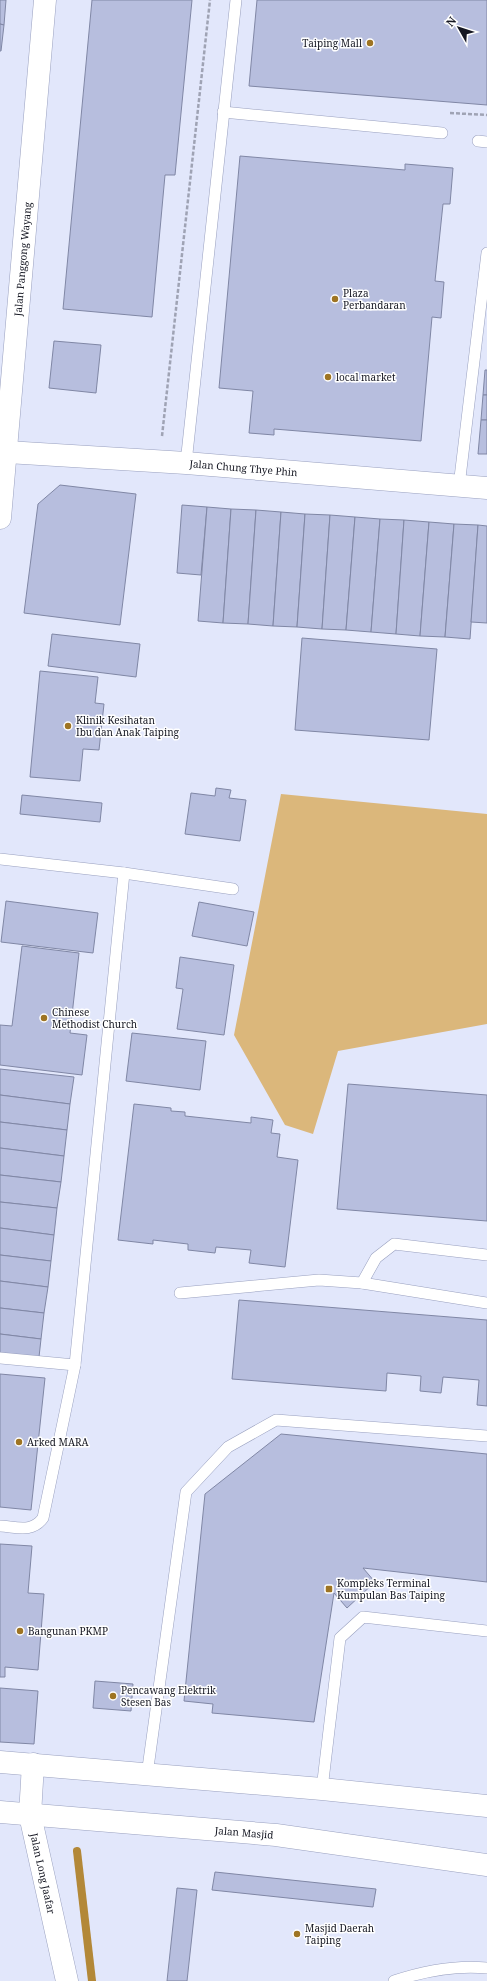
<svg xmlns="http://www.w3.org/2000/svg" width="487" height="1981" font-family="'Noto Serif',serif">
<rect width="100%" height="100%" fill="#e2e7fb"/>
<path fill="#dbb77b" d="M281 794 487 814V1024L338 1051 313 1134 285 1125 234 1035Z"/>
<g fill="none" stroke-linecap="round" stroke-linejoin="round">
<path stroke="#b38838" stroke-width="8" d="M77 1851 92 1981"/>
</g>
<g fill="#b7bede" stroke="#8087a5">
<path d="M0 0H6L4 25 0 24Z"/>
<path d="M92 0H192L175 175H165L152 317 63 309Z"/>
<path d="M257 0H487V105L249 86Z"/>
<path d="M0 24 4 25 1 51H0Z"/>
<path d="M240 156 405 170V164L453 168 450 204H443L435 281 444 282 441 318 432 317 421 441 274 429V435L249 433 253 391 219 388Z"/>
<path d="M54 341 101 345 96 393 49 388Z"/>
<path d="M485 370H487V395H483Z"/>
<path d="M483 395H487V420H481Z"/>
<path d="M481 420H487V454H478Z"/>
<path d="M60 485 136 494 120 625 24 613 38 504Z"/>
<path d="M182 505 207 507 201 575 177 573Z"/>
<path d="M207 507 231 509 223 623 198 621Z"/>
<path d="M231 509 256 510 248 624 223 623Z"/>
<path d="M256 510 281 512 273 626 248 624Z"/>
<path d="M281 512 305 514 297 627 273 626Z"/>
<path d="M305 514 330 515 322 629 297 627Z"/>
<path d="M330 515 355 517 346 630 322 629Z"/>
<path d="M355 517 380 519 371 632 346 630Z"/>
<path d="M380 519 404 520 396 634 371 632Z"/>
<path d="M404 520 429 522 420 636 396 634Z"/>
<path d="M429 522 454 524 445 637 420 636Z"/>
<path d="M454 524 478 525 470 639 445 637Z"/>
<path d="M478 525 487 526V623L471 622Z"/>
<path d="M52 634 140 644 136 677 48 666Z"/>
<path d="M302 638 437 649 429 740 295 730Z"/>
<path d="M40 671 98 677 95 703 104 704 99 750 83 749 80 781 30 777Z"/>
<path d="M216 788 231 790 229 798 246 800 240 841 185 834 191 793 215 796Z"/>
<path d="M22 795 102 803 100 822 20 814Z"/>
<path d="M6 901 98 913 93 953 1 942Z"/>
<path d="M199 902 254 912 247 946 192 936Z"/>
<path d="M22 946 79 953 70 1033 87 1035 82 1075 0 1065V1025L12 1026Z"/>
<path d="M180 957 234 965 224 1035 177 1029 183 989 176 988Z"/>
<path d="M132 1033 206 1041 200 1090 126 1081Z"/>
<path d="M0 1069 74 1077 70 1104 0 1095Z"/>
<path d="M348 1084 487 1095V1221L337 1209Z"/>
<path d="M0 1095 70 1104 67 1130 0 1122Z"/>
<path d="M134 1104 171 1108V1111L185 1112V1116L251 1123V1117L273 1120 271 1133 280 1134 277 1157 298 1160 285 1267 249 1263 251 1250 216 1247 215 1253 188 1250V1244L153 1240V1244L118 1240Z"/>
<path d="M0 1122 67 1130 64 1156 0 1148Z"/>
<path d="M0 1148 64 1156 61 1182 0 1175Z"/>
<path d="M0 1175 61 1182 57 1208 0 1202Z"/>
<path d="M0 1202 57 1208 54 1235 0 1228Z"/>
<path d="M0 1228 54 1235 51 1261 0 1255Z"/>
<path d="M0 1255 51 1261 48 1287 0 1281Z"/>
<path d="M0 1281 48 1287 44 1313 0 1308Z"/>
<path d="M239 1300 487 1320V1406L477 1405 479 1380 443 1377 441 1393 420 1391 421 1376 387 1373 386 1391 232 1379Z"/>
<path d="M0 1308 44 1313 41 1339 0 1334Z"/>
<path d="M0 1334 41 1339 38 1366 0 1361Z"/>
<path d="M0 1374 45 1378 31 1510 0 1507Z"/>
<path d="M281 1434 487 1454V1582L363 1568 375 1582 347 1608 334 1593 314 1722 212 1713 213 1704 184 1701 205 1494Z"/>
<path d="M0 1544 32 1546 28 1593 44 1594 38 1670 5 1667V1677H0Z"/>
<path d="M95 1681 133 1684 131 1711 93 1708Z"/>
<path d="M0 1688 38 1691 34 1744 0 1742Z"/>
<path d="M215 1872 376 1889 373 1907 212 1890Z"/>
<path d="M177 1888 197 1890 187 1981H167Z"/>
</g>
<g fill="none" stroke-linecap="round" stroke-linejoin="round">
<g stroke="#99a0bf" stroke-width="12">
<g id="lane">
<path d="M223 112 442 133"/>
<path d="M478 141 487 142"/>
<path d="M186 463 236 0"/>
<path d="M459 486 487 253"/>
<path d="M0 859 124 873 233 889"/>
<path d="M362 1283 376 1258 394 1244 487 1255"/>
<path d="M180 1293 319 1280 362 1283 487 1303"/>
<path d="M0 1358 75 1365"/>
<path d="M0 1526C17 1527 32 1533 43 1518L75 1365 124 873"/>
<path d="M147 1775 186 1492 228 1447 276 1420 487 1436"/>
<path d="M322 1789 340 1638 363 1617 487 1631"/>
<path d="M394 1981C424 1971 456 1965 487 1968"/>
</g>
</g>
<g stroke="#99a0bf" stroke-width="23">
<g id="street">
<path id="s1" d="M7 452 186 463 487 488"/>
<path id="s2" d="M33 1764 30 1815 67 1981"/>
</g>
</g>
<g stroke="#99a0bf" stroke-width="23">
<g id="secondary">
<path id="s3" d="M0 518 45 0"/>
<path d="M0 1762 322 1789 487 1806"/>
<path id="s4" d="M0 1812 276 1835 487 1865"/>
</g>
</g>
<g stroke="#9fa3b4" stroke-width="2.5" stroke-dasharray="4 2" stroke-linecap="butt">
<path d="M450 113 487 115"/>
<path d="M162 436 210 0"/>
</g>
<use href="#lane" stroke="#fff" stroke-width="11"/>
<use href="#street" stroke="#fff" stroke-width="22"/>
<use href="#secondary" stroke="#fff" stroke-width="22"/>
</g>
<g fill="#9e7423" stroke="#fff" stroke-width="1.5">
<circle cx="370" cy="43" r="4"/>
<circle cx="335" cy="299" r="4"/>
<circle cx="328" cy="377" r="4"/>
<circle cx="68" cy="726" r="4"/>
<circle cx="44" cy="1018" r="4"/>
<circle cx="19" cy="1442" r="4"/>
<rect x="325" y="1585" width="8" height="8" rx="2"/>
<circle cx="20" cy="1631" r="4"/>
<circle cx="113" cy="1696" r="4"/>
<circle cx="297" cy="1934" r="4"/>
</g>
<g text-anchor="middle" stroke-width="3" stroke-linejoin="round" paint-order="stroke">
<g font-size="10" fill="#151722" stroke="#fff" text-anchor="start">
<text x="362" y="47" text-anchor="end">Taiping Mall</text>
<text x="343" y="297">Plaza<tspan x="343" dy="12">Perbandaran</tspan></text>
<text x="336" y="381">local market</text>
<text x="76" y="724">Klinik Kesihatan<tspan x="76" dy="12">Ibu dan Anak Taiping</tspan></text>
<text x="52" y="1016">Chinese<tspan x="52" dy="12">Methodist Church</tspan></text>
<text x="27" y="1446">Arked MARA</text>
<text x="337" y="1587">Kompleks Terminal<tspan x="337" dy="12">Kumpulan Bas Taiping</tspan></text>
<text x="28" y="1635">Bangunan PKMP</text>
<text x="121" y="1694">Pencawang Elektrik<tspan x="121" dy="12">Stesen Bas</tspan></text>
<text x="305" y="1932">Masjid Daerah<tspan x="305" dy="12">Taiping</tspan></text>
</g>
<g font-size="10" fill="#151722" stroke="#fff">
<text dy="4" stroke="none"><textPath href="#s3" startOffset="260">Jalan Panggong Wayang</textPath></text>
<text dy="4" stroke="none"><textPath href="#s1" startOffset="237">Jalan Chung Thye Phin</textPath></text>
<text dy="4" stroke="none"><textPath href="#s4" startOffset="245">Jalan Masjid</textPath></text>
<text dy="4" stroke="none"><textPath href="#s2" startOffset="111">Jalan Long Jaafar</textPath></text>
</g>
</g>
<g transform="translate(459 28) rotate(309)" stroke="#ffffff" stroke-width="3" paint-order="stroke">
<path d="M0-3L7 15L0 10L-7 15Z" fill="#151722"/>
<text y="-6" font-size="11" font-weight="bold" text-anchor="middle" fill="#151722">N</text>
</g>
</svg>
